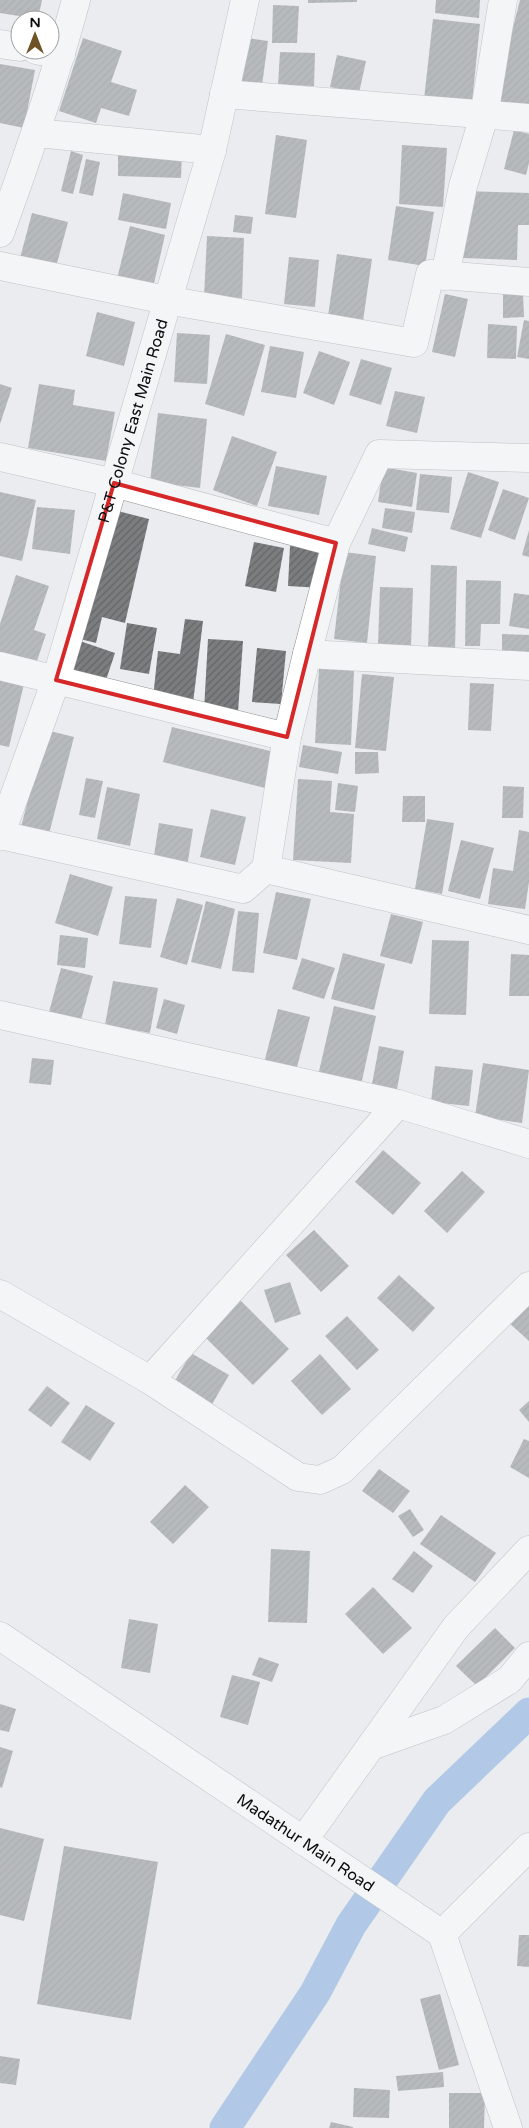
<svg xmlns="http://www.w3.org/2000/svg" width="529" height="2128" font-family="'Varela Round',sans-serif">
<defs>
<pattern id="building-hatch" width="6" height="6" patternUnits="userSpaceOnUse" patternTransform="scale(1.25)"><rect width="6" height="6" fill="#7b7d7f"/><path d="M-1 1l2-2M0 6l6-6M5 7l2-2" fill="none" stroke="#636566"/></pattern>
</defs>
<rect width="100%" height="100%" fill="#eaecef"/>
<g fill="none" stroke-linecap="round" stroke-linejoin="round">
<path stroke="#6d9ddd" stroke-width="31" d="M225 2128 315 1993 351 1925 437 1801 529 1713"/>
</g>
<g fill="url(#building-hatch)">
<path d="M0 0H42L38 19 0 13Z"/>
<path d="M308 0H357V2L308 3Z"/>
<path d="M436 0H480L479 18 435 13Z"/>
<path d="M520 0H529V111L494 103Z"/>
<path d="M273 5 299 6 297 43H272Z"/>
<path d="M433 19 480 24 471 113 423 108Z"/>
<path d="M83 38 122 51 111 82 137 90 129 116 101 108 96 123 59 111Z"/>
<path d="M247 38 268 41 261 93 241 90Z"/>
<path d="M280 52 315 53 314 86 278 85Z"/>
<path d="M337 55 366 61 359 93 330 87Z"/>
<path d="M0 64 35 70 24 128 0 123Z"/>
<path d="M514 130 529 134V163L526 175 504 169Z"/>
<path d="M276 135 307 140 296 218 265 214Z"/>
<path d="M402 145 447 148 443 207 399 204Z"/>
<path d="M118 150 182 152 181 178 118 176Z"/>
<path d="M71 151 83 155 73 194 61 191Z"/>
<path d="M86 159 100 162 93 196 79 193Z"/>
<path d="M466 191 529 193V225H518L517 260 463 258Z"/>
<path d="M123 193 171 203 166 229 118 220Z"/>
<path d="M396 206 434 212 425 266 388 260Z"/>
<path d="M32 213 68 222 55 271 19 262Z"/>
<path d="M235 215 253 217 251 234 233 232Z"/>
<path d="M130 226 165 235 152 292 116 283Z"/>
<path d="M207 236 244 238 242 298 204 297Z"/>
<path d="M337 254 372 259 363 321 328 316Z"/>
<path d="M289 257 319 260 315 307 284 304Z"/>
<path d="M503 293H523L524 317 503 318Z"/>
<path d="M445 294 468 299 455 357 432 352Z"/>
<path d="M97 312 135 322 124 366 86 356Z"/>
<path d="M524 320 529 321V359L517 357Z"/>
<path d="M488 324 517 326 516 359 487 358Z"/>
<path d="M177 333 210 335 207 384 174 382Z"/>
<path d="M226 334 265 345 244 416 205 404Z"/>
<path d="M270 346 304 352 296 398 261 392Z"/>
<path d="M319 351 350 362 334 405 303 393Z"/>
<path d="M361 359 392 368 381 405 349 395Z"/>
<path d="M0 384 12 388 0 424Z"/>
<path d="M39 384 75 390 73 405 115 412 106 461 28 448Z"/>
<path d="M395 391 425 397 417 433 386 426Z"/>
<path d="M158 413 207 419 200 488 150 482Z"/>
<path d="M232 436 277 452 257 506 213 490Z"/>
<path d="M276 466 327 476 319 515 268 506Z"/>
<path d="M383 467 417 473 412 507 378 502Z"/>
<path d="M468 472 499 482 481 538 450 529Z"/>
<path d="M420 474 452 477 449 513 416 510Z"/>
<path d="M503 489 529 498 515 540 488 530Z"/>
<path d="M0 492 36 500 22 561 0 556Z"/>
<path d="M37 507 75 510 70 554 32 549Z"/>
<path d="M385 508 415 512 412 533 382 528Z"/>
<path d="M110 509 149 519 125 623 102 617 96 643 80 639Z"/>
<path d="M372 528 408 537 405 552 368 544Z"/>
<path d="M529 530V557L522 555Z"/>
<path d="M254 542 284 548 276 592 245 586Z"/>
<path d="M290 546 324 548 322 588 288 586Z"/>
<path d="M344 552 376 556 367 643 334 639Z"/>
<path d="M431 565 457 566 455 649 428 648Z"/>
<path d="M16 575 49 586 34 630 46 634 36 664 0 652V624Z"/>
<path d="M466 580 501 581 500 624H481L480 646H465Z"/>
<path d="M380 587 413 588 411 646 378 645Z"/>
<path d="M514 593 529 595V629L509 626Z"/>
<path d="M185 619 203 621 193 703 153 698 158 651 180 654Z"/>
<path d="M127 623 157 628 149 674 120 669Z"/>
<path d="M502 634 529 635V658L502 657Z"/>
<path d="M74 639 115 653 105 683 64 669Z"/>
<path d="M208 639 243 641 238 712 204 710Z"/>
<path d="M257 648 286 651 281 704 252 702Z"/>
<path d="M319 668 354 670 351 745 315 743Z"/>
<path d="M362 674 394 677 386 751 355 748Z"/>
<path d="M0 679 24 684 9 747 0 745Z"/>
<path d="M470 683 494 684 491 731 468 730Z"/>
<path d="M172 727 274 752 265 788 163 762Z"/>
<path d="M46 730 74 737 49 834 21 827Z"/>
<path d="M303 745 342 752 338 774 299 767Z"/>
<path d="M355 752H378L379 773 355 774Z"/>
<path d="M86 778 103 781 95 818 79 815Z"/>
<path d="M298 779 332 781 330 812 354 814 351 863 293 860Z"/>
<path d="M338 783 358 786 355 812 335 810Z"/>
<path d="M503 786 524 787 523 818H502Z"/>
<path d="M107 787 140 794 130 846 97 839Z"/>
<path d="M403 796H425V822H402Z"/>
<path d="M211 809 246 817 235 865 200 857Z"/>
<path d="M427 819 454 823 442 894 415 889Z"/>
<path d="M159 823 193 829 187 867 153 862Z"/>
<path d="M519 830 529 832V882L525 909 488 904 493 868 513 871Z"/>
<path d="M461 840 494 848 480 899 448 891Z"/>
<path d="M70 874 113 887 98 936 55 923Z"/>
<path d="M276 892 311 899 297 960 263 953Z"/>
<path d="M125 896 157 899 151 948 119 944Z"/>
<path d="M177 898 203 905 187 965 160 957Z"/>
<path d="M206 901 235 909 221 969 191 962Z"/>
<path d="M238 911 259 913 254 973 232 971Z"/>
<path d="M391 914 423 922 412 964 380 956Z"/>
<path d="M60 935 88 938 85 968 57 965Z"/>
<path d="M432 940 469 941 466 1015 429 1014Z"/>
<path d="M343 953 385 964 374 1010 331 999Z"/>
<path d="M511 954 529 955V996H509Z"/>
<path d="M302 958 335 968 324 999 292 989Z"/>
<path d="M61 968 93 976 81 1020 49 1012Z"/>
<path d="M113 981 158 988 150 1033 105 1025Z"/>
<path d="M164 999 185 1005 177 1034 156 1028Z"/>
<path d="M334 1006 376 1016 361 1085 318 1076Z"/>
<path d="M278 1009 310 1017 296 1071 264 1063Z"/>
<path d="M379 1046 404 1051 395 1100 370 1095Z"/>
<path d="M32 1058 54 1060 51 1085 29 1083Z"/>
<path d="M483 1063 529 1070 522 1123 475 1116Z"/>
<path d="M435 1066 473 1070 469 1106 431 1102Z"/>
<path d="M383 1150 421 1183 393 1215 355 1182Z"/>
<path d="M462 1171 485 1192 447 1233 424 1211Z"/>
<path d="M314 1230 349 1266 321 1292 286 1255Z"/>
<path d="M399 1275 435 1308 413 1332 377 1298Z"/>
<path d="M290 1282 301 1314 275 1323 264 1290Z"/>
<path d="M236 1296 289 1349 253 1385 200 1332Z"/>
<path d="M529 1299V1341L508 1322Z"/>
<path d="M347 1316 379 1350 357 1370 325 1336Z"/>
<path d="M191 1353 229 1375 211 1406 173 1384Z"/>
<path d="M320 1354 351 1389 322 1415 291 1381Z"/>
<path d="M47 1386 70 1403 51 1427 28 1410Z"/>
<path d="M529 1401V1422L519 1410Z"/>
<path d="M86 1405 115 1423 90 1461 61 1442Z"/>
<path d="M524 1439 529 1441V1478L510 1467Z"/>
<path d="M379 1469 410 1491 393 1513 362 1491Z"/>
<path d="M185 1485 209 1507 173 1544 150 1522Z"/>
<path d="M410 1509 424 1530 413 1537 398 1516Z"/>
<path d="M441 1515 496 1553 475 1582 420 1544Z"/>
<path d="M271 1549 310 1551 307 1623 268 1622Z"/>
<path d="M414 1551 433 1566 413 1593 392 1579Z"/>
<path d="M373 1587 412 1628 383 1654 345 1614Z"/>
<path d="M129 1619 158 1624 150 1673 121 1668Z"/>
<path d="M495 1628 515 1648 477 1686 456 1666Z"/>
<path d="M259 1657 279 1664 272 1682 252 1675Z"/>
<path d="M232 1675 260 1682 248 1725 220 1717Z"/>
<path d="M0 1704 16 1709 9 1732 0 1730Z"/>
<path d="M0 1747 13 1751 2 1788 0 1787Z"/>
<path d="M0 1828 44 1839 24 1921 0 1915Z"/>
<path d="M64 1846 158 1862 131 2020 37 2004Z"/>
<path d="M519 1935H529V1967L517 1966Z"/>
<path d="M440 1994 459 2065 439 2070 420 1999Z"/>
<path d="M0 2056 20 2059 16 2085 0 2083Z"/>
<path d="M443 2072 444 2087 398 2091 396 2076Z"/>
<path d="M354 2088 390 2090 389 2118 353 2117Z"/>
<path d="M449 2093H485L484 2128H449Z"/>
<path d="M331 2122 353 2127V2128H329Z"/>
</g>
<g fill="none" stroke-linecap="round" stroke-linejoin="round">
<g stroke="#8f9193" stroke-width="29">
<g id="minor">
<path d="M0 44 20 47"/>
<path d="M36 50 61 55"/>
<path d="M224 94 529 118"/>
<path d="M36 133 212 150"/>
<path d="M0 233C28 156 55 79 76 0"/>
<path d="M0 266 166 300 414 343 430 274 529 282"/>
<path d="M445 276 463 186 484 116 503 0"/>
<path d="M0 457 114 483 336 543 307 654"/>
<path d="M336 543 379 454 529 458"/>
<path d="M0 666 287 737"/>
<path d="M0 835 243 889 266 869 287 737 307 654 529 666"/>
<path id="s1" d="M0 836 56 680 212 150 245 0"/>
<path d="M266 869 529 930"/>
<path d="M0 1015 398 1104 529 1144"/>
<path d="M0 1294 150 1380 298 1477 320 1480 342 1470 529 1286"/>
<path d="M150 1380 398 1104"/>
<path d="M371 1746 444 1720 509 1680 529 1656"/>
<path d="M303 1841 456 1627 529 1550"/>
<path d="M442 1934 529 1847"/>
</g>
</g>
<g stroke="#8f9193" stroke-width="29">
<g id="tertiary">
<path id="s2" d="M0 1636 442 1934 508 2128"/>
</g>
</g>
<use href="#minor" stroke="#fff" stroke-width="28"/>
<use href="#tertiary" stroke="#fff" stroke-width="28"/>
</g>
<path d="M0 0H529V2128H0ZM114 483 336 543 287 737 56 680Z" fill="#eaecef" fill-opacity=".55" fill-rule="evenodd"/>
<path fill="none" stroke="#d62828" stroke-width="4" stroke-linejoin="round" d="M114 483 336 543 287 737 56 680Z"/>
<g text-anchor="middle" stroke-width="5" stroke-linejoin="round" paint-order="stroke">
<g font-size="16" fill="#0b0c0d" stroke="#fff">
<text dy="6" stroke="none"><textPath href="#s1" startOffset="436">P&amp;T Colony East Main Road</textPath></text>
<text dy="6" stroke="none"><textPath href="#s2" startOffset="369">Madathur Main Road</textPath></text>
</g>
</g>
<g transform="translate(35 35)"><circle r="24" fill="#ffffff" stroke="#9d9e9e"/>
<path d="M0-4L9 19L0 12L-9 19Z" fill="#6f5226"/>
<text y="-8" font-size="14" font-weight="bold" text-anchor="middle" fill="#0b0c0d">N</text>
</g>
</svg>
